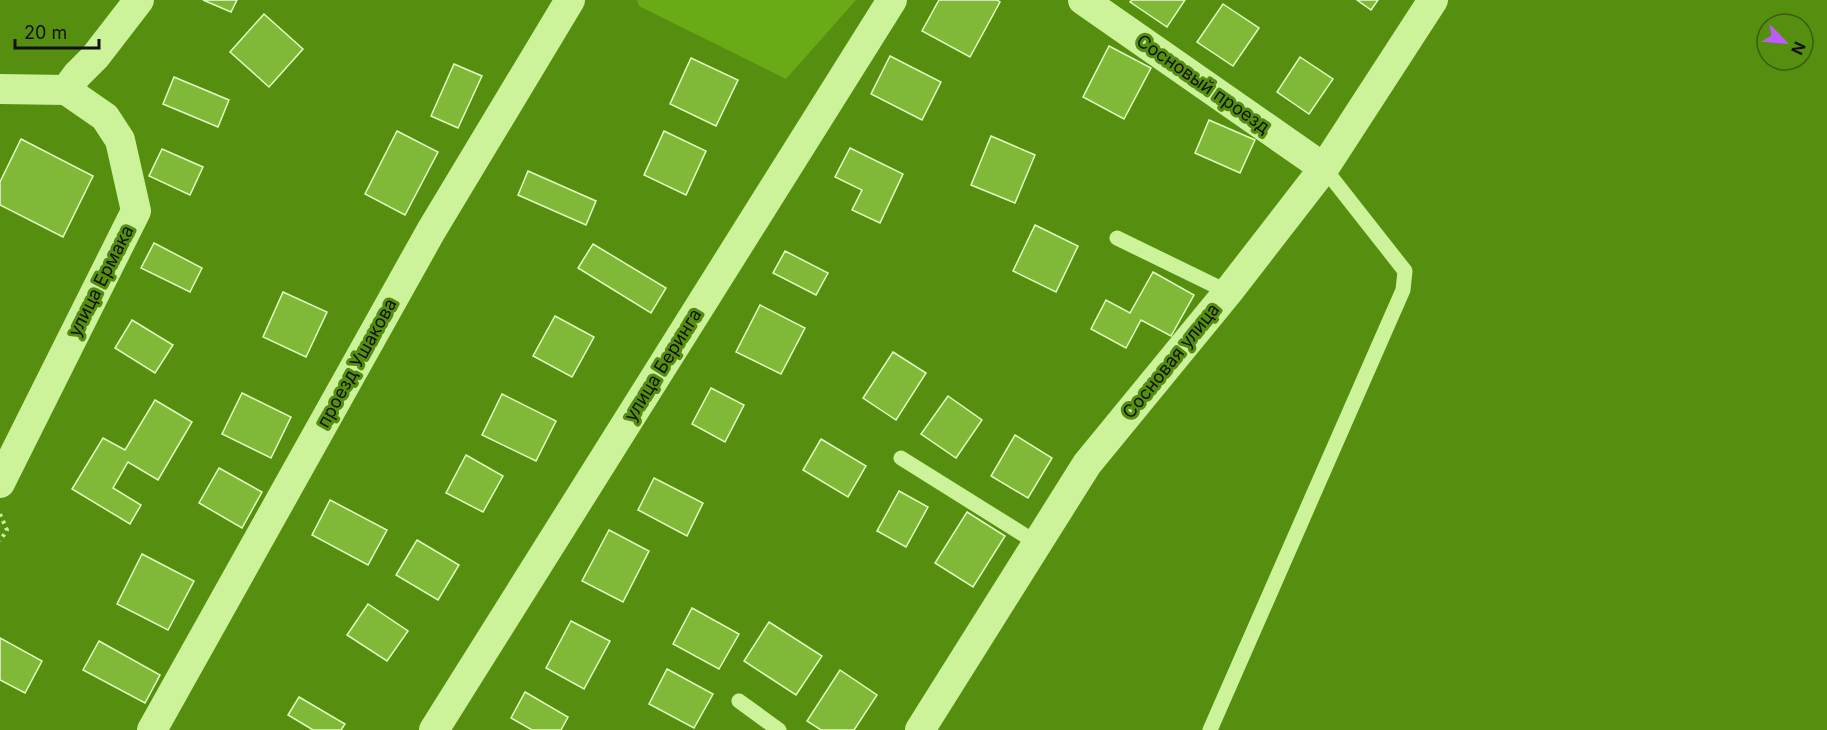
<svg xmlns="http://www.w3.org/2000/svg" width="1827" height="730" font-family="Inter,sans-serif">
<rect width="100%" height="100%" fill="#568f10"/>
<path fill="#6aaa17" d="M637 0H856L786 79 639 6Z"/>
<g fill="#80b938" stroke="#e3fdc1" stroke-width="1.5">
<path d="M203 0H237L231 12Z"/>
<path d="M939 0H997L1000 2 970 57 922 31Z"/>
<path d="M1132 0H1185L1167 27 1130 2Z"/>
<path d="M1357 0H1378L1371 10Z"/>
<path d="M1223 4 1259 28 1233 66 1197 42Z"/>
<path d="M264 14 303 49 269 87 230 52Z"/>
<path d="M1109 46 1151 68 1124 119 1083 97Z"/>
<path d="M890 56 941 82 922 120 871 94Z"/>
<path d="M1300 57 1333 79 1309 114 1277 92Z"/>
<path d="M691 58 738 80 716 126 670 104Z"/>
<path d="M454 64 482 76 458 128 431 116Z"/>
<path d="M174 77 229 100 218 127 163 104Z"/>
<path d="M1209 120 1255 140 1240 173 1195 153Z"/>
<path d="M397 131 438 152 405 215 365 194Z"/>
<path d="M664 131 706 151 686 195 644 175Z"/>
<path d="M991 136 1035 155 1015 203 971 185Z"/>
<path d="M21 139 93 176 63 237 0 205V182Z"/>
<path d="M850 148 903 174 880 223 852 210 862 190 835 177Z"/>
<path d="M162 149 203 167 190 195 149 176Z"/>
<path d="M528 171 596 201 586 225 518 195Z"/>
<path d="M1035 225 1078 246 1056 292 1013 271Z"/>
<path d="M154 243 202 268 190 292 141 268Z"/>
<path d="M593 244 666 288 651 313 578 268Z"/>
<path d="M785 251 828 273 816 295 773 273Z"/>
<path d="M1153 272 1194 295 1171 336 1141 320 1126 348 1091 329 1106 300 1130 313Z"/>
<path d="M283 292 327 312 306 357 263 337Z"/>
<path d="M760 305 805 328 781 374 736 352Z"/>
<path d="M555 316 594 337 572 377 533 356Z"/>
<path d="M132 320 173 345 155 373 115 348Z"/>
<path d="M893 352 926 373 896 420 863 398Z"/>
<path d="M711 388 744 405 725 442 692 424Z"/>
<path d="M242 393 291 417 271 458 222 434Z"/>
<path d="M502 394 556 421 536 461 482 435Z"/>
<path d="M948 396 982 420 956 458 921 434Z"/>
<path d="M155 400 192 422 158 480 128 462 113 488 141 505 130 524 72 489 103 438 125 450Z"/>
<path d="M1015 435 1052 458 1028 498 991 476Z"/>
<path d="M821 439 866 466 848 497 803 470Z"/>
<path d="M466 455 503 476 483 512 446 493Z"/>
<path d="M219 468 262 492 242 528 199 503Z"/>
<path d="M654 478 703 503 687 536 638 510Z"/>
<path d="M899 491 928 507 906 547 877 531Z"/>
<path d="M330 500 387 530 368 565 312 535Z"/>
<path d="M967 512 1005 536 973 587 935 563Z"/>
<path d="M609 530 649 551 623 602 582 581Z"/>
<path d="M417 540 459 565 438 600 396 575Z"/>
<path d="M142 554 194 581 168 630 117 604Z"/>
<path d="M368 604 408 631 387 661 347 635Z"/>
<path d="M692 608 739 634 719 669 673 644Z"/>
<path d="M571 621 610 641 584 689 546 668Z"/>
<path d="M769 622 822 656 796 695 744 661Z"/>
<path d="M0 638 42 661 25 693 0 680Z"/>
<path d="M99 641 160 675 145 703 83 670Z"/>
<path d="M667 669 713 694 694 728 649 704Z"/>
<path d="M840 670 877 695 854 730H821L807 721Z"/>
<path d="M525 692 568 717 561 730H532L511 718Z"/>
<path d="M299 697 345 724 341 730H313L288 715Z"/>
</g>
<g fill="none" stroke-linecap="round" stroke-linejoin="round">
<path stroke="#ccf399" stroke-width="4" stroke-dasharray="3 4.5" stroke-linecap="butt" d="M0 514 7 530 0 541"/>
<g stroke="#ccf399" stroke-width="15">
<path d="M1117 238 1228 292"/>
<path d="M901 458 1037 543"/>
<path d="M739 701 779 730"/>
<path d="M1210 730 1403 290 1405 271 1324 168"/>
</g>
<g stroke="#ccf399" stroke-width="30">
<path d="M1083 0 1324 168"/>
<path d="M0 89 66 90"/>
<path d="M66 90 77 75 95 57 139 0"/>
<path d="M0 483 136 211 120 140 105 117 66 90"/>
<path d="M152 730 431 231 570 0"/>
<path d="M434 730 892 0"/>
<path d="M920 730 1087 464 1228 292 1324 168 1433 0"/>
</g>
</g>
<g text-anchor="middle" stroke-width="6" stroke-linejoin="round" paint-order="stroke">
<g font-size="18" fill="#111" stroke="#568f10">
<text transform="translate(1203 84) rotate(35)" y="6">Сосновый проезд</text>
<text transform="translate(101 281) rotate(-63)" y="6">улица Ермака</text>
<text transform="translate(1171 361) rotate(-51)" y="6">Сосновая улица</text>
<text transform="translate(357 363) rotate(-61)" y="6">проезд Ушакова</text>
<text transform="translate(663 365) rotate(-58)" y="6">улица Беринга</text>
</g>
</g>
<g transform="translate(1785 42) rotate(115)"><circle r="28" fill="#568f10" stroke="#3a5d10" stroke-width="1.5"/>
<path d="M0-4.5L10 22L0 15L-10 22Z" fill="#bd5bff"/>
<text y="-9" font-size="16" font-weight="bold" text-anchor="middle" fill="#111111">N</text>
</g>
<path d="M15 39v9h84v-9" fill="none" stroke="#111111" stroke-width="3"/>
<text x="24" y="39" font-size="18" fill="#111111" stroke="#568f10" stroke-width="4.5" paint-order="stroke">20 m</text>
</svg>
